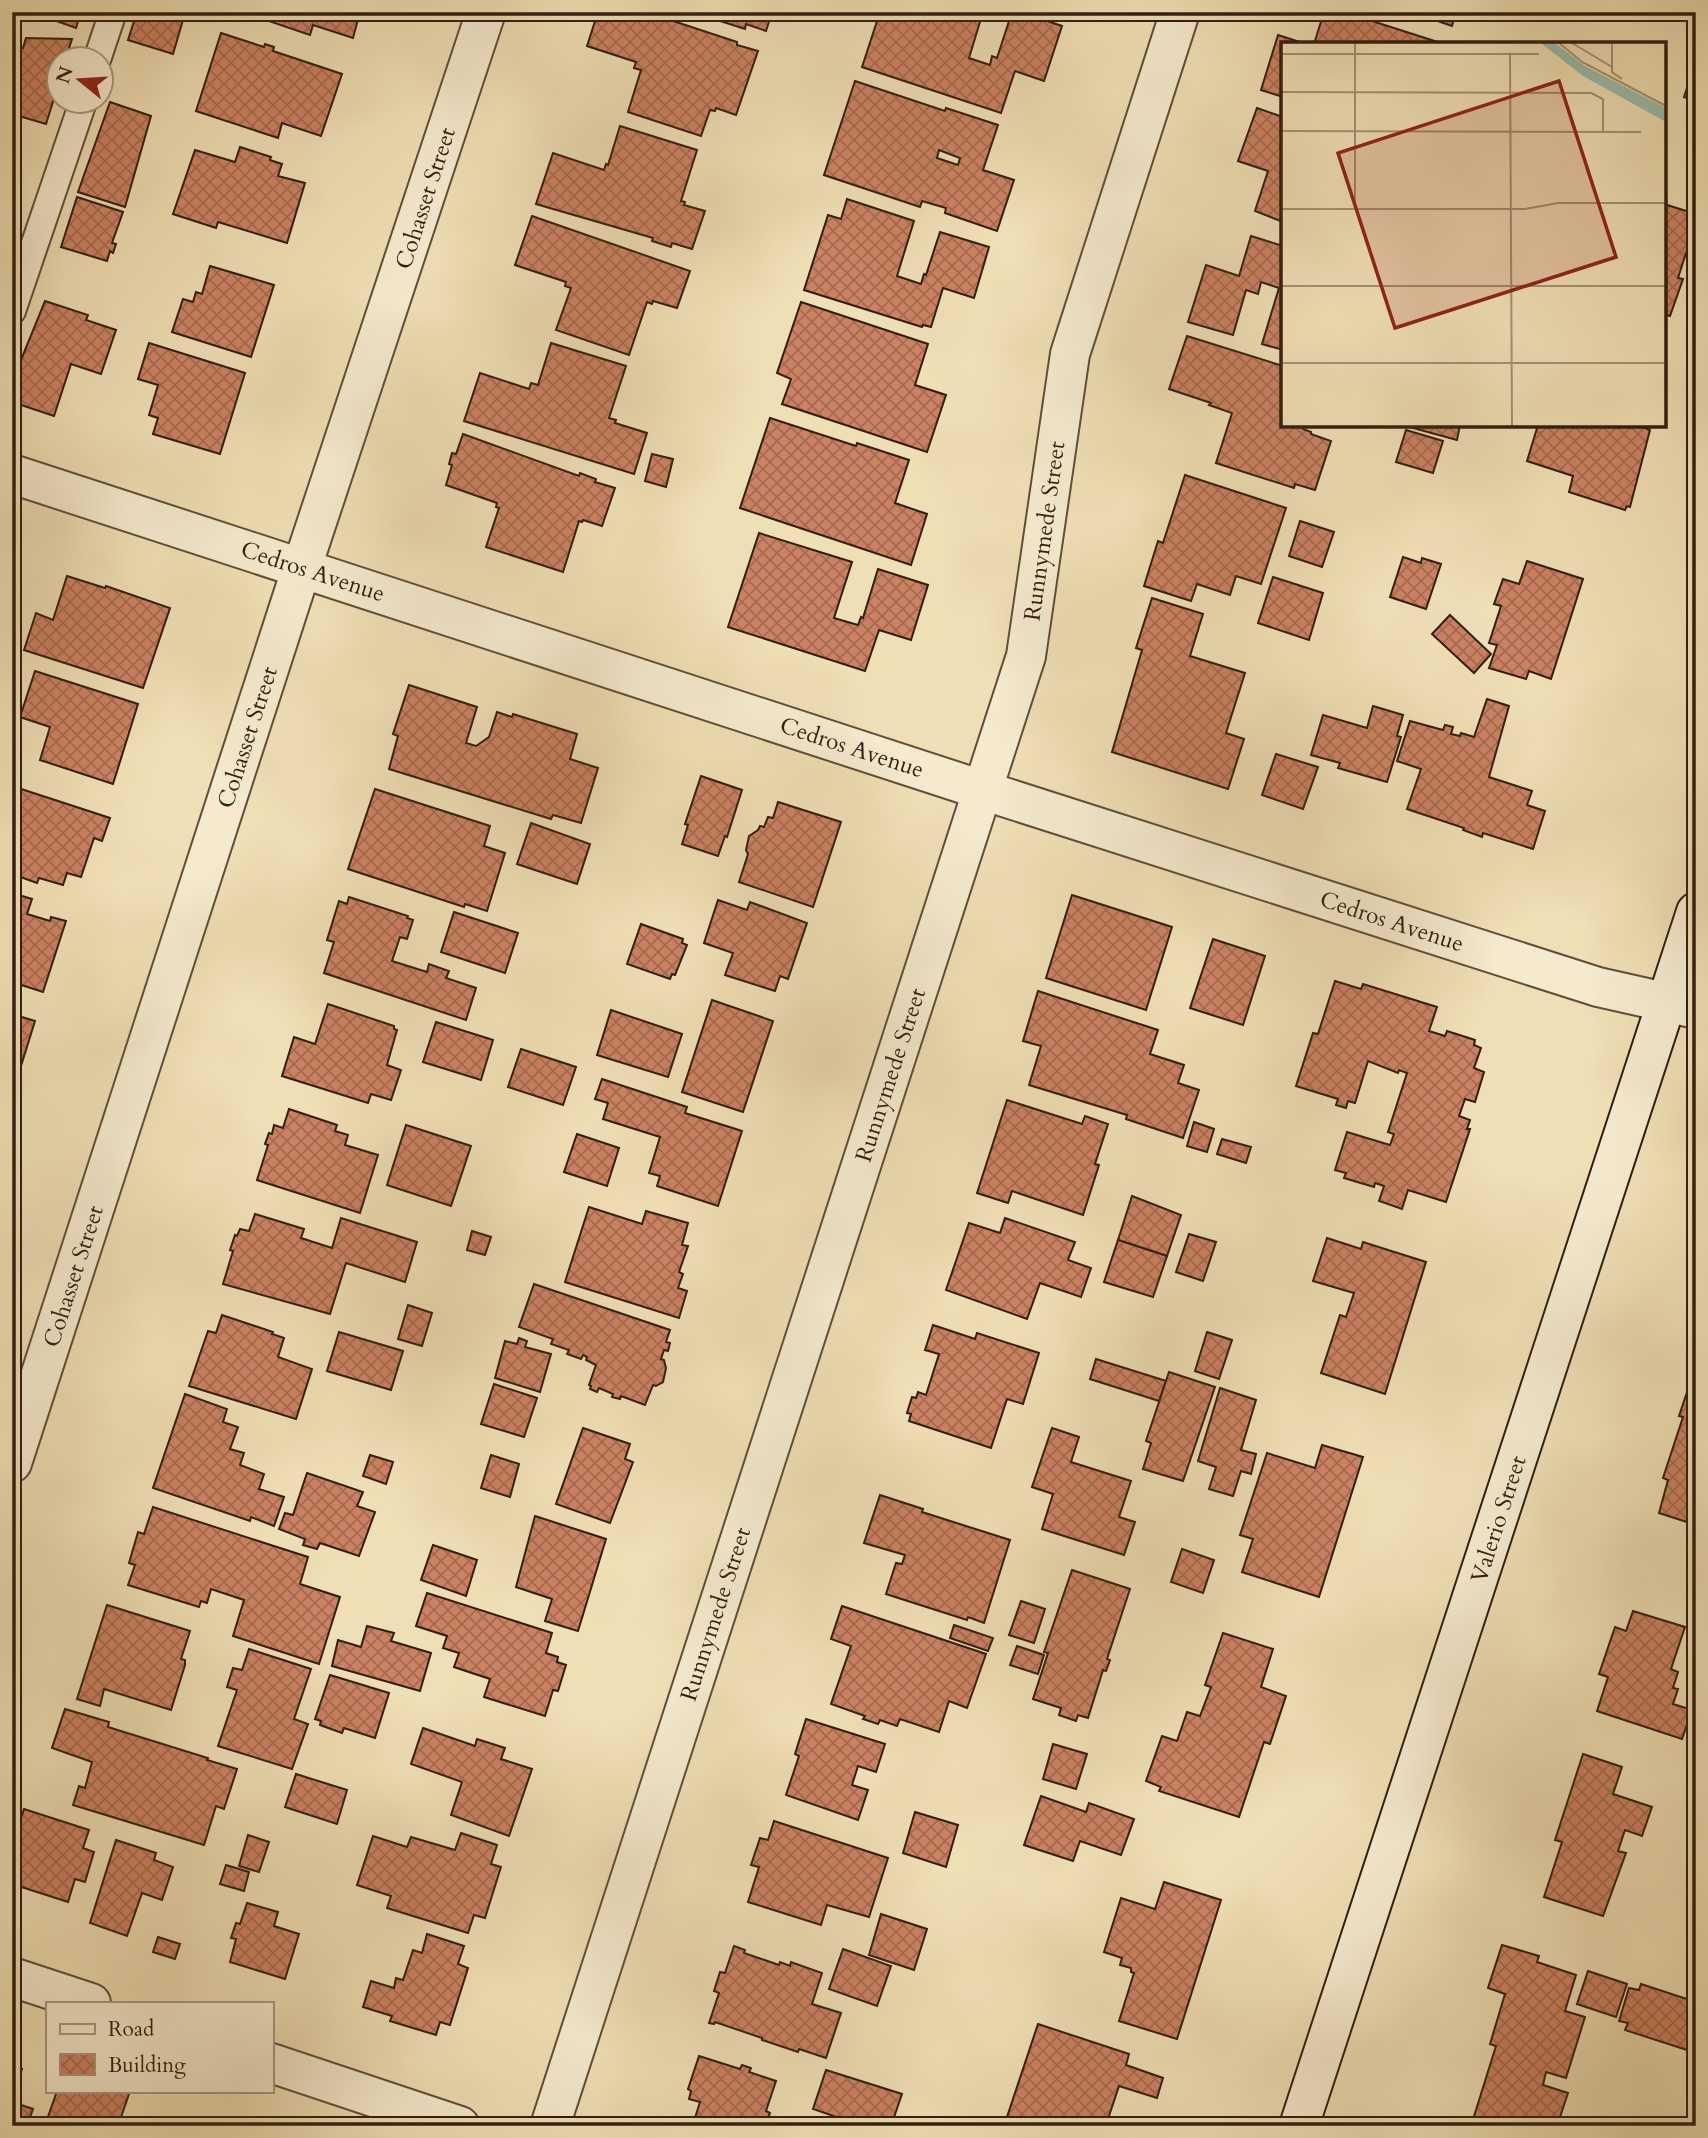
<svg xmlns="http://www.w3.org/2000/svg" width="1708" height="2138" font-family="Cardo,serif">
<defs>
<pattern id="building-cross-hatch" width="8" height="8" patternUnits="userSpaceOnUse" patternTransform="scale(1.75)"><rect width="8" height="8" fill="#cb8262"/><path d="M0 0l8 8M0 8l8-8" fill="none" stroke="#a56a4f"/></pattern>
</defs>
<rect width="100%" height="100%" fill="#efdfb4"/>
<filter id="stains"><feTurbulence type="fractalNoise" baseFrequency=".00286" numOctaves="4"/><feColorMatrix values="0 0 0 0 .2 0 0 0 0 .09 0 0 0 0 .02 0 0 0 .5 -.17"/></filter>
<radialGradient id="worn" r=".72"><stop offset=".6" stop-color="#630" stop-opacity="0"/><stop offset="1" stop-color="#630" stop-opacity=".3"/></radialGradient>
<g fill="url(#building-cross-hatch)" stroke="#311e11" stroke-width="2" fill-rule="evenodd">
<path d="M31 12H81L76 28Z"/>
<path d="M137 12 185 13 173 54 128 40Z"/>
<path d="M242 12H360L353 38 313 25 310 35Z"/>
<path d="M598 12H646L737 42V45L758 51 736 115 716 108 715 111 710 110 701 136 628 112 641 70 634 68 636 62 587 46Z"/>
<path d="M692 12H772L766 31 746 24 745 29Z"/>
<path d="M880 12H983L969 58 990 65 992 56 997 58 1012 12H1021L1062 26 1044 81 1015 71 1001 113 862 67Z"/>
<path d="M1324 12H1344L1444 44H1314Z"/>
<path d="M1411 12H1456L1452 26Z"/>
<path d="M221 33 264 47 265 44 274 47 273 51 342 74 321 136 282 123 278 138 196 111Z"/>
<path d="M1278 35 1306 44H1283V97L1261 90Z"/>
<path d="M26 38 72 39 65 60H60V79L46 124 12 114V73L20 47 23 48Z"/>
<path d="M1696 61V101L1684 97Z"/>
<path d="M855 81 945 111 946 108 998 125 983 170 1014 180 997 231 945 213 946 208 922 201 920 207 824 175ZM939 150 960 158 958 165 937 158Z"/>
<path d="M110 102 151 116 125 207 78 192Z"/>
<path d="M1257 108 1283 117V222L1255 211 1268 171 1238 161Z"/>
<path d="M620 126 697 150 681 201 685 202 684 205 705 211 692 249 672 243 671 247 652 241 653 238 536 204 553 153 604 170 606 164 608 165Z"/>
<path d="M240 147 271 157 270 160 282 164 278 176 305 183 287 243 218 222 216 228 173 214 195 150 235 162Z"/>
<path d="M77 197 123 212 112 243 116 244 113 253 110 251 107 261 61 247Z"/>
<path d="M847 199 914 221 897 276 921 284 924 274 926 275 940 232 989 247 974 298 943 288 931 327 923 325 922 327 804 290 828 215 841 219Z"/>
<path d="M1664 204 1696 214 1692 235 1696 236V256L1686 253 1678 278 1683 279 1670 316 1664 314Z"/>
<path d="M532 216 690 271 677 308 653 301 652 304 647 302 629 355 556 330 571 288 565 286 566 282 515 265Z"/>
<path d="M1251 236 1283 246V350L1262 344 1279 288 1261 282 1258 294 1246 290 1233 335 1188 322 1206 265 1239 276Z"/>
<path d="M210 266 274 285 251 357 172 332 183 299 193 302 196 292 202 294Z"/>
<path d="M45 301 88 315 86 320 116 330 101 374 71 364 54 416 12 402V382Z"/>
<path d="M801 302 928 344 915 385 946 395 927 452 782 404 791 379 777 373Z"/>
<path d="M1187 336 1283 366V425H1304L1303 429 1311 432V434L1331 441 1315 490 1295 484 1294 488 1216 463 1232 413 1209 405 1211 403 1169 389Z"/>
<path d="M149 343 245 373 220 454 153 434 158 418 149 415 158 385 138 379Z"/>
<path d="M551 343 626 366 609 418 616 420 615 423 647 433 634 474 464 421 480 373 529 389 531 383 538 385Z"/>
<path d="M770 418 856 446 857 443 909 460 895 503 927 514 911 565 740 508Z"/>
<path d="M1402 425H1460L1457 440Z"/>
<path d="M1538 425H1638L1650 430 1630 507 1627 506 1625 510 1569 492 1573 476 1527 461Z"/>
<path d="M1406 430 1443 441 1433 473 1396 462Z"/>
<path d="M463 434 579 476 580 473 596 479 595 482 615 488 602 526 583 520 582 522 579 521 563 572 486 547 499 508 496 507 497 503 446 485 452 465 449 464 452 453 456 454Z"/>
<path d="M652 454 673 459 666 487 645 481Z"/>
<path d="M1185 475 1286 508 1261 584 1236 576 1230 595 1197 584 1191 601 1144 586 1158 541 1163 543Z"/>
<path d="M1300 521 1334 532 1322 567 1289 556Z"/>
<path d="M759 533 852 562 834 618 858 625 861 617 863 618 878 569 928 585 911 640 879 630 865 671 728 627Z"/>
<path d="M1403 557 1421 563 1422 558 1441 564 1426 609 1390 597Z"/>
<path d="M1527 561 1583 579 1551 679 1529 671 1526 679 1489 668 1497 645 1489 643 1501 606 1494 604 1503 579 1519 584Z"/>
<path d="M67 576 105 588 106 586 170 608 143 688 24 650 36 613 53 620Z"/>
<path d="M1273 577 1323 593 1309 640 1258 623Z"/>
<path d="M1152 598 1203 614 1190 656 1245 673 1226 733 1244 739 1228 789 1112 752 1142 650 1136 648Z"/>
<path d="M1450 615 1491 654 1474 673 1432 634Z"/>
<path d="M35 671 138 704 113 784 40 760 50 727 20 717Z"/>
<path d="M409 685 477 707 466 743 476 746 489 737 497 712 512 717 513 714 577 734 570 759 598 768 581 823 553 815 551 819 389 769 398 736 393 734Z"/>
<path d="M1487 699 1509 706 1489 777 1532 791 1527 805 1545 811 1533 849 1483 833 1482 837 1463 830 1464 828 1407 809 1421 769 1397 761 1410 721 1443 730 1445 725 1453 727 1451 734 1460 736 1461 733 1474 737Z"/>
<path d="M1373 706 1403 715 1397 736 1401 737 1387 782 1338 768 1340 763 1311 755 1323 715 1367 728Z"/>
<path d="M1276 754 1318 767 1303 809 1262 795Z"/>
<path d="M701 776 742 790 727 837 725 836 718 856 682 844 688 825 685 824Z"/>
<path d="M12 786 110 818 102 841 94 838 81 877 67 873 63 885 39 878 37 883 12 874V847L17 833 12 832Z"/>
<path d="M375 789 490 826 484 846 505 853 487 911 465 904 464 907 348 869Z"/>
<path d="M778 802 841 822 813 907 739 882 748 854 746 850 749 836 758 830 760 826 764 827 768 817 773 818Z"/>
<path d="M531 823 590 844 577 884 517 864Z"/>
<path d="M12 893 32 899 27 914 50 921 51 917 66 921 43 992 12 982Z"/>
<path d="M1072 895 1172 927 1146 1010 1046 978Z"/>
<path d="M349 897 408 916 407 918 413 920 407 939 400 937 392 961 427 972 429 964 449 971 446 978 476 988 466 1020 324 973 334 942 327 940 339 901 347 904Z"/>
<path d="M718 900 747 910 750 902 807 923 788 979 780 976 775 991 725 975 733 953 704 943Z"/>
<path d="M454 912 518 933 505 973 441 952Z"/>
<path d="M641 924 683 939 682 943 687 945 675 975 672 974 670 979 627 964Z"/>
<path d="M1213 939 1265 956 1243 1025 1190 1008Z"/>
<path d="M1335 981 1361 989 1363 984 1437 1007 1429 1031 1445 1036 1447 1031 1475 1040 1474 1045 1481 1048 1474 1068 1484 1072 1475 1102 1465 1099 1459 1116 1470 1120 1467 1129H1470L1446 1202 1408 1190 1402 1209 1379 1201 1384 1186 1375 1183 1374 1187 1344 1178 1346 1173 1335 1170 1347 1132 1390 1145 1394 1134 1388 1132 1407 1073 1399 1070 1398 1073 1368 1061 1355 1103 1348 1101 1346 1108 1336 1105 1338 1099 1296 1086 1313 1033 1318 1034Z"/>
<path d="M1038 991 1158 1030 1150 1054 1184 1065 1178 1083 1199 1090 1183 1138 1126 1119 1127 1115 1029 1085 1041 1046 1023 1041Z"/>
<path d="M712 1000 773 1021 743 1112 682 1092Z"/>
<path d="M328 1004 394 1026V1029L397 1030 387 1065 401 1070 391 1100 371 1094 368 1103 282 1076 294 1037 315 1044Z"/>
<path d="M611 1010 682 1034 668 1077 597 1055Z"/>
<path d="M12 1014 35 1021 12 1095Z"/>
<path d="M436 1022 493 1040 481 1080 423 1062Z"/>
<path d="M521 1049 576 1067 563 1105 508 1087Z"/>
<path d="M602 1079 687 1107 685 1113 742 1131 718 1206 657 1186 660 1176 649 1173 660 1137 603 1119 608 1103 595 1099Z"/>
<path d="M1007 1100 1082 1124 1085 1116 1108 1124 1095 1164 1099 1165 1083 1215 1012 1191 1008 1203 977 1193Z"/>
<path d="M289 1109 337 1125 335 1131 348 1135 345 1145 378 1155 360 1213 257 1180 268 1145 265 1144 269 1133 272 1134 274 1125 283 1128Z"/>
<path d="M1194 1122 1214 1129 1207 1152 1187 1146Z"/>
<path d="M406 1125 471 1146 451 1206 387 1185Z"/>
<path d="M577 1134 619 1148 607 1186 564 1172Z"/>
<path d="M1222 1139 1251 1147 1246 1163 1217 1154Z"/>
<path d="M1132 1196 1181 1215 1167 1256 1118 1240Z"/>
<path d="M589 1207 642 1224 646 1211 688 1223 682 1245 688 1246 679 1272 683 1274 678 1288 687 1291 679 1318 565 1282Z"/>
<path d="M255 1214 304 1229 301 1238 332 1248 341 1218 417 1242 405 1282 346 1263 330 1314 223 1284 233 1251 230 1250 235 1235 237 1236 240 1229 249 1231Z"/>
<path d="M1005 1218 1075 1242 1068 1260 1091 1268 1081 1297 1040 1283 1027 1319 946 1290 969 1223 1000 1233Z"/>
<path d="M472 1231 491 1237 485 1255 467 1250Z"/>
<path d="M1189 1234 1216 1242 1203 1281 1176 1272Z"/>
<path d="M1327 1238 1361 1249 1363 1242 1426 1262 1385 1394 1321 1373 1340 1315 1346 1317 1354 1293 1313 1281Z"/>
<path d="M1118 1240 1167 1256 1153 1297 1104 1282Z"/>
<path d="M534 1284 670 1330 666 1342 670 1343 668 1351 664 1350 661 1359 664 1360 666 1368 663 1382 656 1386 653 1385 645 1405 621 1396 620 1399 612 1397 613 1394 599 1388 597 1392 590 1389 591 1386 589 1385 596 1365 586 1360 587 1357 583 1355 581 1359 567 1354 569 1350 551 1344 553 1339 519 1327Z"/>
<path d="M408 1305 432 1313 422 1346 398 1339Z"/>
<path d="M222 1315 273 1332 272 1334 284 1338 278 1357 312 1369 296 1419 189 1386 208 1331 216 1333Z"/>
<path d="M933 1325 975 1339 977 1333 1039 1353 1023 1404 1007 1399 991 1448 909 1421 911 1414 907 1413 912 1397 916 1398 918 1392 926 1395 939 1354 925 1350Z"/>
<path d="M339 1332 403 1351 391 1390 327 1371Z"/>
<path d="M1207 1332 1232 1340 1219 1379 1195 1371Z"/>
<path d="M519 1338 527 1341 525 1347 551 1354 540 1392 495 1378 505 1341 517 1344Z"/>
<path d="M1096 1359 1166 1381 1159 1401 1090 1379Z"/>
<path d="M1696 1365V1525L1659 1513 1668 1480 1663 1478 1683 1417 1679 1416Z"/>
<path d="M1169 1372 1215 1387 1183 1481 1143 1469 1151 1443 1146 1441Z"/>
<path d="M494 1384 537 1398 524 1437 481 1424Z"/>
<path d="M1220 1388 1256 1400 1241 1450 1256 1454 1251 1474 1241 1471 1233 1496 1209 1489 1216 1467 1198 1461Z"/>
<path d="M185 1394 227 1409 223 1422 238 1427 230 1449 244 1453 240 1465 264 1474 259 1489 284 1497 274 1526 251 1517 250 1521 153 1488Z"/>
<path d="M583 1428 630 1444 625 1459 633 1462 610 1523 556 1504Z"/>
<path d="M1052 1428 1079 1437 1071 1462 1131 1481 1119 1517 1135 1522 1124 1555 1042 1529 1053 1494 1032 1487Z"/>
<path d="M1322 1445 1363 1457 1319 1597 1242 1572 1253 1539 1240 1535 1267 1453 1315 1468Z"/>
<path d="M370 1455 393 1462 386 1484 363 1476Z"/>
<path d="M491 1455 519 1464 510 1497 481 1488Z"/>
<path d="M307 1473 363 1492 357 1506 375 1512 359 1556 320 1543 317 1549 303 1545 305 1539 279 1529 285 1513 293 1515Z"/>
<path d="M880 1495 923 1509 922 1512 1010 1540 984 1623 968 1617 967 1620 886 1594 896 1563 902 1564 905 1555 864 1543Z"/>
<path d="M153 1507 308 1557 300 1584 340 1597 319 1664 233 1636 244 1600 211 1589 207 1603 201 1601 199 1607 128 1585 135 1565 129 1563 138 1532 144 1534Z"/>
<path d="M535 1516 606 1539 578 1631 545 1621 552 1599 516 1587Z"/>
<path d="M433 1545 477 1560 466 1596 421 1580Z"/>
<path d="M1182 1549 1214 1560 1203 1593 1171 1582Z"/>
<path d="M1072 1570 1130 1589 1107 1659 1110 1660 1106 1671 1103 1670 1088 1718 1078 1715 1076 1721 1059 1715 1061 1708 1033 1699 1048 1653 1044 1652Z"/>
<path d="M427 1593 552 1633 546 1653 558 1657 557 1662 566 1665 558 1691 553 1690 545 1716 484 1697 490 1679 454 1667 459 1653 443 1648 447 1636 416 1626Z"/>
<path d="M1021 1601 1045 1609 1034 1643 1009 1635Z"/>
<path d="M107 1605 190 1631 181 1659 185 1660V1665L171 1710 104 1689 100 1706 77 1699Z"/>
<path d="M842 1606 986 1654 967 1708 949 1701 939 1732 900 1719 897 1726 880 1720 878 1724 863 1719 865 1716 831 1704 851 1646 831 1639Z"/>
<path d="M1633 1611 1685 1627 1671 1669 1678 1672 1673 1688 1678 1689 1673 1704 1692 1710 1682 1739 1597 1711 1608 1677 1599 1674 1615 1627 1626 1631Z"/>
<path d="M954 1625 993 1638 988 1651 950 1638Z"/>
<path d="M367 1626 394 1633 391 1641 431 1653 420 1691 332 1666 338 1640 361 1647Z"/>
<path d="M1223 1633 1273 1649 1261 1687 1286 1696 1270 1744 1264 1742 1239 1817 1159 1791 1161 1787 1146 1781 1162 1736 1177 1741 1187 1712 1200 1716 1211 1687 1205 1685Z"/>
<path d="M1017 1646 1044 1655 1038 1674 1010 1665Z"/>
<path d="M249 1649 311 1669 294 1719 308 1724 292 1769 218 1746 237 1690 227 1687 233 1668 242 1670Z"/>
<path d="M330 1675 389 1693 375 1738 344 1728 342 1733 320 1725 321 1721 315 1719Z"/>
<path d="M65 1709 109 1722 108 1727 208 1758 207 1760 237 1769 224 1809 216 1806 204 1845 73 1805 79 1786 85 1788 92 1762 52 1748Z"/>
<path d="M806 1719 885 1744 876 1772 858 1766 852 1785 868 1790 858 1820 786 1795 799 1756 795 1754Z"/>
<path d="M423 1728 475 1746 477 1739 505 1748 501 1759 532 1769 509 1836 451 1815 462 1782 411 1764Z"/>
<path d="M1053 1744 1087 1754 1076 1789 1043 1779Z"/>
<path d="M1583 1754 1622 1767 1613 1794 1652 1807 1642 1836 1625 1830 1618 1851 1626 1853 1603 1916 1544 1897 1562 1842 1555 1840Z"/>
<path d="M296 1774 347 1790 337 1824 285 1807Z"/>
<path d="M1041 1796 1086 1812 1089 1803 1134 1819 1121 1855 1080 1841 1073 1861 1024 1845Z"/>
<path d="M24 1809 89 1830 83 1848 94 1852 85 1882 75 1879 68 1902 12 1884V1846Z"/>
<path d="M915 1812 958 1825 946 1867 903 1853Z"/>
<path d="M774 1821 888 1858 869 1917 827 1905 821 1925 748 1902 759 1867 751 1865 760 1838 768 1840Z"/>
<path d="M461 1833 497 1845 491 1864 501 1867 485 1918 474 1915 468 1933 387 1908 391 1896 357 1885 373 1836 407 1847 411 1837 455 1850Z"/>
<path d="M248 1835 269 1842 259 1872 239 1866Z"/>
<path d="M116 1840 156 1853 154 1860 173 1867 162 1900 142 1893 127 1936 90 1923Z"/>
<path d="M226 1865 249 1872 244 1891 220 1884Z"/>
<path d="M1164 1882 1221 1900 1177 2039 1119 2021 1134 1973 1131 1972V1968L1120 1965 1122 1958 1104 1952 1121 1898 1155 1909Z"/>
<path d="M247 1903 278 1912 274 1926 299 1934 285 1979 230 1962 236 1939 231 1938 236 1923 240 1924Z"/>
<path d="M881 1914 927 1929 914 1970 869 1955Z"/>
<path d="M427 1934 464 1946 458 1964 468 1968 450 2025 440 2022 436 2035 390 2021 392 2016 363 2007 371 1981 394 1988 396 1978 403 1980 413 1950 422 1953Z"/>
<path d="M158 1937 180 1944 175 1959 153 1952Z"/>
<path d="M1502 1945 1539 1956 1537 1962 1576 1975 1565 2011 1585 2017 1566 2078 1546 2072 1543 2085 1568 2093 1557 2126H1471L1496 2046 1490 2044 1505 1994 1488 1988Z"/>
<path d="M734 1946 745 1950 744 1953 779 1965 780 1962 790 1966 791 1962 822 1973 812 2004 841 2013 826 2058 799 2049 798 2052 762 2040V2038L715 2022 714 2024 709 2023 719 1993 714 1991 720 1972 725 1973Z"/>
<path d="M843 1949 891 1966 877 2006 829 1989Z"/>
<path d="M1588 1971 1627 1984 1616 2017 1577 2004Z"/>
<path d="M1641 1984 1696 2002V2044L1693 2052 1625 2030 1628 2023 1619 2021 1629 1988 1639 1990Z"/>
<path d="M1038 2024 1129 2054 1126 2065 1163 2078 1157 2098 1119 2086 1108 2119 1129 2126H1004Z"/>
<path d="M699 2056 740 2069 742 2065 751 2068 749 2072 776 2081 766 2111 770 2113 767 2121 764 2120 762 2126H719L695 2118 700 2102 689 2099 691 2091 688 2089Z"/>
<path d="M12 2066 22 2069 12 2096Z"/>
<path d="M826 2070 902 2094 891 2126H872L860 2122 859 2125 813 2109Z"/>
<path d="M57 2091H130L118 2126H74L48 2117Z"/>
<path d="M12 2102 33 2109 27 2126H12Z"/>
</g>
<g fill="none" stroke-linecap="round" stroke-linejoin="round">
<g stroke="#604e3a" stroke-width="30">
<g id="lane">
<path d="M97 60 113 12"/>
<path d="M12 311 83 102"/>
</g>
</g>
<g stroke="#604e3a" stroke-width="42">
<g id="street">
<path d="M12 474 982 790 1598 987 1696 1009"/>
<path d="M12 1463 302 567 486 12"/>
<path d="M12 1977 91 2003"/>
<path d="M271 2063 460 2126"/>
<path d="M550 2126 1026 656 1070 354 1180 12"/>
</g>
</g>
<g stroke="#311e11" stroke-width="42">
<path id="secondary" d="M1299 2126 1696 912"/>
</g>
<use href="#lane" stroke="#f5eace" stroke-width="26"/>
<use href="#street" stroke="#f5eace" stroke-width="38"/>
<use href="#secondary" stroke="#f5eace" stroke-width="38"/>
</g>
<g text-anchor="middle" stroke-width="5" stroke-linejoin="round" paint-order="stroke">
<g font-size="23" fill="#311e11" stroke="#f5eace">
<text transform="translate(425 198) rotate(-72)" y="8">Cohasset Street</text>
<text transform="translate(1044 531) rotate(-82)" y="8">Runnymede Street</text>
<text transform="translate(313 571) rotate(18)" y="8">Cedros Avenue</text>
<text transform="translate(247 737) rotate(-72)" y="8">Cohasset Street</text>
<text transform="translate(852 747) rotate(18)" y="8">Cedros Avenue</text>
<text transform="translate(1392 921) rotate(18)" y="8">Cedros Avenue</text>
<text transform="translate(890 1075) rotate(-72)" y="8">Runnymede Street</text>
<text transform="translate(73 1276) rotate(-72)" y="8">Cohasset Street</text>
<text transform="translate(1498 1519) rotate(-72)" y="8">Valerio Street</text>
<text transform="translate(715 1614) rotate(-72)" y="8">Runnymede Street</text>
</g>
</g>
<g transform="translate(1281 42)">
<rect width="385" height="385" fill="#efdfb4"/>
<path d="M260 1H274L304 24 385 66V80L302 34Z" fill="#9abdab"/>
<path fill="none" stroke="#a39273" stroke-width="2" d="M278 1 301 20 385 64M291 1 331 25M331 1V30L341 37M0 12H258M229 12 231 384M0 50 310 51 322 57V90M0 89 360 90M0 167H244L277 161H385M74 167V1M0 244H385M2 321H385"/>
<path fill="#8f2418" fill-opacity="0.15" stroke="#8f2418" stroke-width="3.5" d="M278 39 335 215 114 286 57 111Z"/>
<rect width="385" height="385" fill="none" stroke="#311e11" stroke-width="3.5"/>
</g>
<rect width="1708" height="2138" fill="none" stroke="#efdfb4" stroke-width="42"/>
<rect x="14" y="14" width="1680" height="2110" fill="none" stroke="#311e11" stroke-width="3.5"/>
<rect x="21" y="21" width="1666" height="2096" fill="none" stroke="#311e11" stroke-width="2"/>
<rect x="46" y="2002" width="228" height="91" fill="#f5eace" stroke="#a79882" stroke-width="2"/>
<rect x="60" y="2024" width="35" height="10" fill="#f5eace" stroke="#a79882" stroke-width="2"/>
<text x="108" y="2036" font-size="21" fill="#311e11">Road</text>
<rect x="60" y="2054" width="35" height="21" fill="url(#building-cross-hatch)" stroke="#a79882" stroke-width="2"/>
<text x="108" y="2072" font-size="21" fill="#311e11">Building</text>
<g transform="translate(80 80) rotate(288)"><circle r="33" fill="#f5eace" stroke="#a79882" stroke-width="2"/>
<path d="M0-5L12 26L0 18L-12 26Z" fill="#8f2418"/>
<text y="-10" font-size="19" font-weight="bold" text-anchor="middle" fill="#311e11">N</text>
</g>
<rect width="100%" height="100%" filter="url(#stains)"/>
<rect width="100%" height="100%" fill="url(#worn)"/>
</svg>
